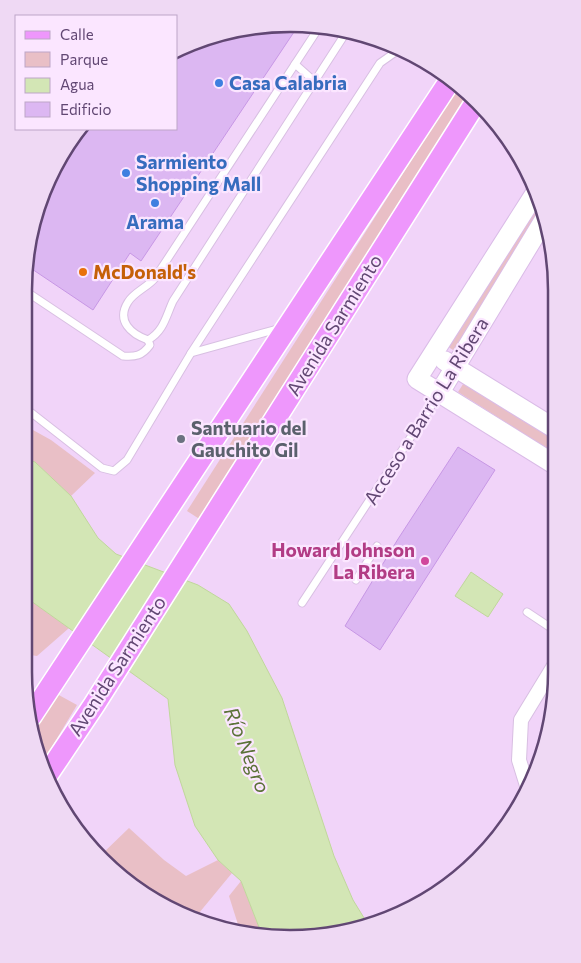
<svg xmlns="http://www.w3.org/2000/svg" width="581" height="963" font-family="Commissioner,sans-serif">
<rect width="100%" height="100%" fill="#f8e0fc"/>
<path fill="#f1d4f9" d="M239 29H343L439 69 491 114 522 157 548 221 557 273V690L543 759 512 821 453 884 377 925 369 926 353 900 205 925 128 884 79 835 38 758 24 672V273L38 204 69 142 82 129H176V55Z"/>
<g fill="#e9bfc6">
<path d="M459 86 471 97 201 520 187 511Z"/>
<path d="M538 197 543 208 456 352 444 344Z"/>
<path d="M465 381 557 440V455L458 392Z"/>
<path d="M24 425 51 440 95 473 71 496 35 462 24 458Z"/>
<path d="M24 596 69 628 37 656 24 654Z"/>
<path d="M57 694 77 705 41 765 38 758 33 731Z"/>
<path d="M129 828 164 860 186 876 218 860 232 873 199 913 196 920 128 884 100 856Z"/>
<path d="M241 881 262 935 240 931 229 896Z"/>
</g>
<g fill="#d3e6b5" stroke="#c0d79b">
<path d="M24 458 35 462 71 496 98 538 116 554 198 585 229 604 247 631 282 698 334 856 353 900 369 926 291 939 262 935 241 881 218 860 195 826 175 765 168 699 24 596Z"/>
<path d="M471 572 503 594 488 617 455 596Z"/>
</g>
<g fill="#dcb7f2" stroke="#c797e5">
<path d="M239 29H296L141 261 130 253 93 310 26 265 38 204 69 142 82 129H176V55Z"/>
<path d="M458 447 495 470 380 650 345 626 398 539Z"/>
</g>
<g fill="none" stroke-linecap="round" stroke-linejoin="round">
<g stroke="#d8bfe2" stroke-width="9">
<g id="lane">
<path d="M295 64 314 81"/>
<path d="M24 290 123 356C135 357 142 356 150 345L148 340"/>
<path d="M148 340C131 334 116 321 128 302 134 292 148 287 155 278L318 29"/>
<path d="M148 340C164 331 166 316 173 301L347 31"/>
<path d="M191 353 380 63 397 51"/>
<path d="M24 407 102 468 114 471 127 460 191 353 281 328"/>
<path d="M356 580 377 546"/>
<path d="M302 603 439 394"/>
<path d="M527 612 557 632"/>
</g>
</g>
<g stroke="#d8bfe2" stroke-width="16">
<path id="street" d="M528 789 519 760 521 720 557 661"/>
</g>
<g stroke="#dabce7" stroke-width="21">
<g id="secondary">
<path d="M536 192 417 379 557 466"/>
<path d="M445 361 557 430"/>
<path d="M440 392 546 217"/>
</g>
</g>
<g stroke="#fff" stroke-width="24">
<g id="primary">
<path d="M31 716 451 79"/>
<path d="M47 775 94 705 476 102"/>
</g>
</g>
<use href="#lane" stroke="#fff" stroke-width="7"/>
<use href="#street" stroke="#fff" stroke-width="14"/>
<use href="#secondary" stroke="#fff" stroke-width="19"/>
<use href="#primary" stroke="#ee97fc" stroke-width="21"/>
</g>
<g fill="#3f7fe0" stroke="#fbe6ff" stroke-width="2">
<circle cx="219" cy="83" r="5"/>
<circle cx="126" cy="173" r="5"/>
<circle cx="155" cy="203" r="5"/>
</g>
<circle fill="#e8710a" stroke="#fbe6ff" stroke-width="2" cx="83" cy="272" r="5"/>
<circle fill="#6b7280" stroke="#fbe6ff" stroke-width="2" cx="181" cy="439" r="5"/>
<circle fill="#d1479c" stroke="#fbe6ff" stroke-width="2" cx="425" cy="561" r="5"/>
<g text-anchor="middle" stroke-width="4.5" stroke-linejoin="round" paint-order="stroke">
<g font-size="19" font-weight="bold" fill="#366cbe" stroke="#fbe6ff" text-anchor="start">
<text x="229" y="90">Casa Calabria</text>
<text x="136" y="169">Sarmiento<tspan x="136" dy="22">Shopping Mall</tspan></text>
<text x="155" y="229" text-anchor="middle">Arama</text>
</g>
<g font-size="19" font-weight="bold" fill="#c56008" stroke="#fbe6ff" text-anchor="start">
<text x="93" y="279">McDonald's</text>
</g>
<g font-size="19" fill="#614773" stroke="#fbe6ff">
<text transform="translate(334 325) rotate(-58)" y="7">Avenida Sarmiento</text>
<text transform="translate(426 411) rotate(-58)" y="7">Acceso a Barrio La Ribera</text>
<text transform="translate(117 666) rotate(-57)" y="7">Avenida Sarmiento</text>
</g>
<g font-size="19" font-weight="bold" fill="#5b616d" stroke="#fbe6ff" text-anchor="start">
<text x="191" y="435">Santuario del<tspan x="191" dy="22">Gauchito Gil</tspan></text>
</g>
<g font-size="19" font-weight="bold" fill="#b23c85" stroke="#fbe6ff" text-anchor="end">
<text x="415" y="557">Howard Johnson<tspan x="415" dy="22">La Ribera</tspan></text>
</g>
<g font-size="20" font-style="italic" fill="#5b7238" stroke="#fbe6ff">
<text transform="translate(247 750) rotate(68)" y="7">Río Negro</text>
</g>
</g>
<path d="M0 0H581V963H0ZM290 32H290A258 258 0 0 1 548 290V672A258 258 0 0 1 290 930H290A258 258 0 0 1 32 672V290A258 258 0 0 1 290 32Z" fill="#efd9f4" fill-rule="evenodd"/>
<path fill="none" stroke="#614773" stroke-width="2.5" d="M290 32H290A258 258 0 0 1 548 290V672A258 258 0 0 1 290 930H290A258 258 0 0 1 32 672V290A258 258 0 0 1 290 32Z"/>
<rect x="15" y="15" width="162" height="115" fill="#fbe6ff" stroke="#bda6c7"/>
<rect x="25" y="31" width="25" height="8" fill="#ee97fc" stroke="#bda6c7"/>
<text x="60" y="40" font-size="15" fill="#614773">Calle</text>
<rect x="25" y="52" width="25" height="15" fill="#e9bfc6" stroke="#bda6c7"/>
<text x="60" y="65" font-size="15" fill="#614773">Parque</text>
<rect x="25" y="78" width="25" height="15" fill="#d3e6b5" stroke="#bda6c7"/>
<text x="60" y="90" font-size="15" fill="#614773">Agua</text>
<rect x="25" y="102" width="25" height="15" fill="#dcb7f2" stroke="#bda6c7"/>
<text x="60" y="115" font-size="15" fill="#614773">Edificio</text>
</svg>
